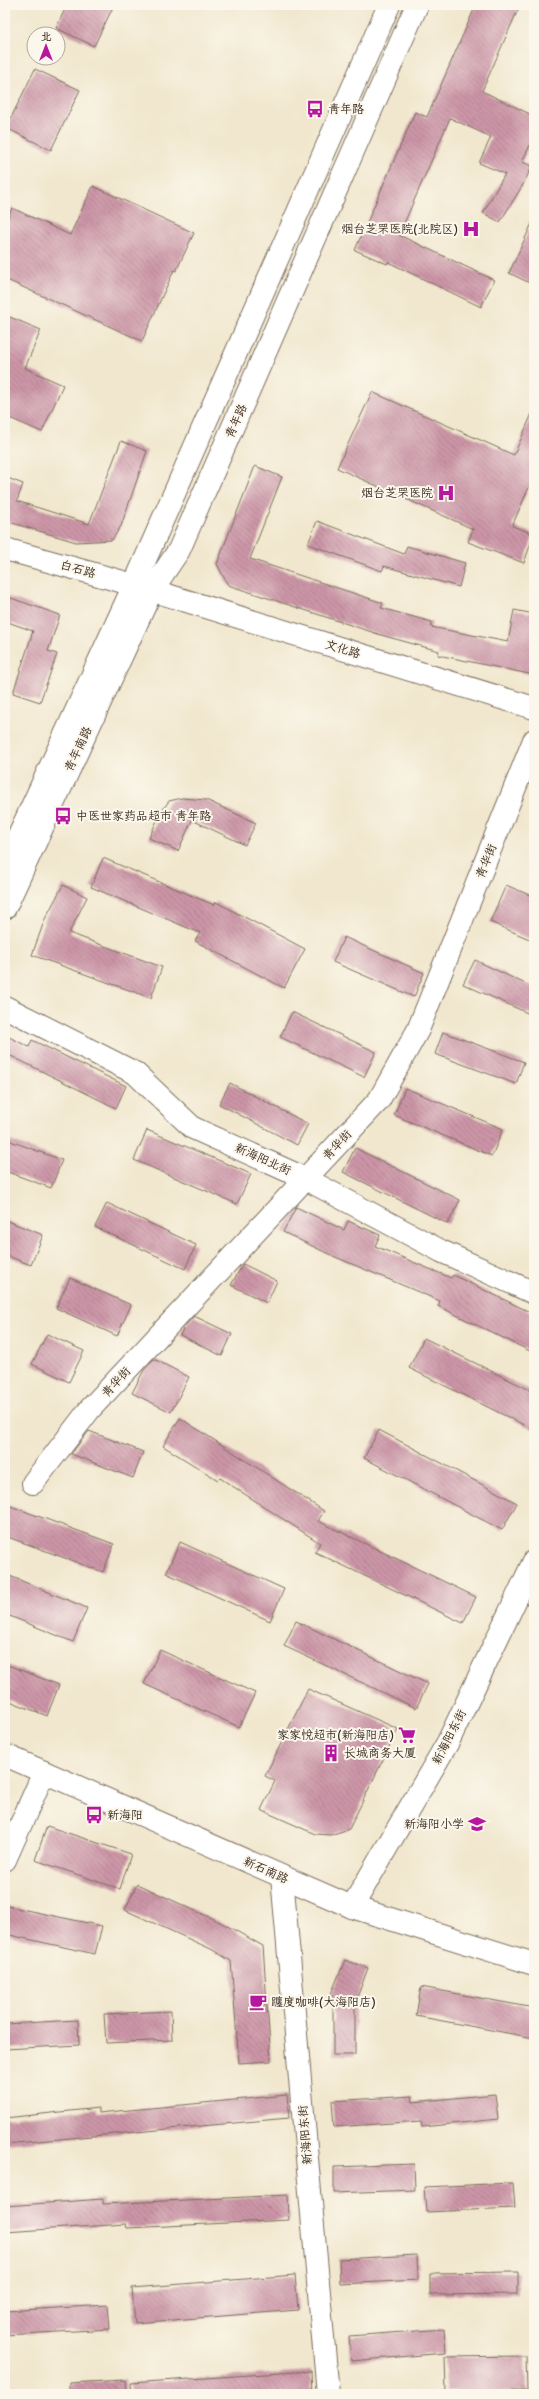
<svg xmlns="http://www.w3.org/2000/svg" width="539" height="2399" font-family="'Balsamiq Sans','LXGW WenKai TC',sans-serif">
<defs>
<pattern id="building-back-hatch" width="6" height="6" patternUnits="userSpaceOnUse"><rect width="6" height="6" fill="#cc95a7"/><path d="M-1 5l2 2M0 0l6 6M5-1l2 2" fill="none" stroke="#a77a87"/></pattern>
</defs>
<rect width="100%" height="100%" fill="#fbf7ec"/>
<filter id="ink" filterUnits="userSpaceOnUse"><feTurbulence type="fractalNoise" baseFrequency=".025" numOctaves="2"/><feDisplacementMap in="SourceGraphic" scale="8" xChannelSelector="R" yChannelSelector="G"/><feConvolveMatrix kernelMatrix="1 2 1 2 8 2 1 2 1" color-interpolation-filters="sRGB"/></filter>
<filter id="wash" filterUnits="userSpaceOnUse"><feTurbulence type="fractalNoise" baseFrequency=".012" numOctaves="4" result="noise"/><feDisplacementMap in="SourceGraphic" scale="16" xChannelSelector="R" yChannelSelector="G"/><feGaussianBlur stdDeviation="0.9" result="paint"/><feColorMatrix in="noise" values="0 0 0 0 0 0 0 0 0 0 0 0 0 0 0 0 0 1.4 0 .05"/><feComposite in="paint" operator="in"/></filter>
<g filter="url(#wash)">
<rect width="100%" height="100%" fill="#f1e7ce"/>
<g id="blocks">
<g fill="url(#building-back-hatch)">
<path d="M67 5H114L94 46 56 28Z"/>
<path d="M476 5H520L482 91 534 116V137L522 162 532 166 524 183 500 222 483 213 505 174 479 163 491 137 450 118 399 235 494 280 481 307 388 262 387 264 355 250 415 112 427 117Z"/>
<path d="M35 69 80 90 51 150 6 128Z"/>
<path d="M93 186 194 233 176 271 174 270 142 341 5 279V224L12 208 70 235Z"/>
<path d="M534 219V285L509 273Z"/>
<path d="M5 315 41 330 25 368 63 385 42 432 5 416Z"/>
<path d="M372 392 514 455 534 409V486L530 485 512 526 534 534 524 563 468 542 473 529 337 468Z"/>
<path d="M121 441 147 451 121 526 112 540 76 542 9 522 7 529H5V477L23 484 17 501 89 524Z"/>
<path d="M255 466 282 477 250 559 383 603 381 608 432 622 431 627 508 642 514 610 534 614V675L438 655 439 651 381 635 228 585 217 564Z"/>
<path d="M317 521 404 554 407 546 465 563 459 587 384 566 382 571 308 544Z"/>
<path d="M5 596 60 615 48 651 57 654 40 702 13 693 33 631 5 621Z"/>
<path d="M182 798 206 800 256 823 245 845 192 820 178 851 149 838 161 812 169 801Z"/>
<path d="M103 858 214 905 216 902 305 949 284 988 195 941 200 933 91 887Z"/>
<path d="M63 885 87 897 69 933 162 967 151 998 32 955 45 919Z"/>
<path d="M506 885 534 897V941L490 922Z"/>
<path d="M344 937 424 973 414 997 333 962Z"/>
<path d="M475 960 534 988V1016L463 984Z"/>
<path d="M292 1012 376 1052 364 1077 280 1037Z"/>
<path d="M443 1032 524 1062 516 1084 435 1054Z"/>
<path d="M5 1035 29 1047 32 1040 126 1086 116 1108 5 1053Z"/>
<path d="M230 1083 308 1124 297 1145 219 1104Z"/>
<path d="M405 1088 503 1129 492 1156 394 1115Z"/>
<path d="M147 1130 251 1174 237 1204 134 1160Z"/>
<path d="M5 1139 62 1160 51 1188 5 1171Z"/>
<path d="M355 1148 460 1200 448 1224 343 1172Z"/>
<path d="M107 1203 196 1245 185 1269 95 1227Z"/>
<path d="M296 1207 344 1230 348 1221 380 1235 375 1246 451 1278 453 1275 534 1314V1353L438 1306 440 1301 333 1256 283 1232Z"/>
<path d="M5 1220 43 1235 31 1265 5 1255Z"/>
<path d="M243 1264 277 1281 267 1303 231 1285Z"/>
<path d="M70 1278 131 1305 117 1336 56 1308Z"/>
<path d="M194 1316 232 1334 222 1356 180 1335 184 1327Z"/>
<path d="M47 1334 84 1351 69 1382 32 1364Z"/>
<path d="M424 1338 534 1392V1430L409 1368Z"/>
<path d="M154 1359 189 1377 171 1412 132 1393 144 1370Z"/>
<path d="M180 1418 324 1511 318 1521 476 1597 463 1623 315 1552 320 1543 220 1478 218 1480 163 1446Z"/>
<path d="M379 1430 517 1503 502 1530 364 1458Z"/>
<path d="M89 1431 143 1452 133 1478 71 1454Z"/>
<path d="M5 1504 114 1544 103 1572 5 1536Z"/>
<path d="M180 1542 284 1589 270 1621 166 1573Z"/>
<path d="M5 1574 87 1608 73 1642 5 1614Z"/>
<path d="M296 1621 428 1684 416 1708 284 1646Z"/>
<path d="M160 1650 255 1693 239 1727 144 1684Z"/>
<path d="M5 1664 59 1685 47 1716 5 1699Z"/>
<path d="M308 1689 398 1729 349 1829 330 1835 315 1834 261 1810 275 1781 265 1776Z"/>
<path d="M47 1826 131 1854 120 1889 35 1860Z"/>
<path d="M137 1884 222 1923 263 1946 271 2061 239 2063 231 1961 211 1949 125 1910Z"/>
<path d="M7 1906 102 1926 95 1954 5 1934Z"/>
<path d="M345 1960 368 1968 355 2003V2055H333V1995L331 1994Z"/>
<path d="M421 1987 534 2008V2038L416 2016Z"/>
<path d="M171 2011 172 2040 106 2043 104 2014Z"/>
<path d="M78 2020 79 2045 5 2049V2024Z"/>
<path d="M495 2094 498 2119 422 2127 421 2121 334 2127 332 2101 412 2096 413 2102Z"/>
<path d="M287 2095 289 2118 5 2144V2118L98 2108V2113Z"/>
<path d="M414 2164 415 2190 334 2193V2167Z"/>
<path d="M513 2183 515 2208 426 2212 424 2187Z"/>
<path d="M288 2195 289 2220 127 2228 126 2224 5 2232V2206L103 2199V2204Z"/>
<path d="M417 2255 418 2280 340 2284 339 2259Z"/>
<path d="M518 2272V2294L430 2295V2273Z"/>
<path d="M295 2275 298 2310 135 2323 132 2288Z"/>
<path d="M108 2305 110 2329 5 2335V2311Z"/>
<path d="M444 2329 446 2353 351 2361 349 2336Z"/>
<path d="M526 2356 527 2391 446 2392 445 2357Z"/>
<path d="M311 2371 312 2394H131L130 2383Z"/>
<path d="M125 2380 126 2394H69V2383Z"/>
</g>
</g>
</g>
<g filter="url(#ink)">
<use href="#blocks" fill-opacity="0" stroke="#7b6c5c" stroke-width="1"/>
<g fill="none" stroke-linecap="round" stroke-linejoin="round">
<g stroke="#7b6c5c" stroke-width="24">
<g id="minor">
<path d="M5 549 134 585"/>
<path d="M5 1007 135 1073 193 1128 306 1179 441 1251 534 1293"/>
<path d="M33 1483 90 1409 379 1100 418 1030 534 740"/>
<path d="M5 1755 352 1907 534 1964"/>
<path d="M5 1860 44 1772"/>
<path d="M282 1877 328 2394"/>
<path d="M352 1907 448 1742 534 1561"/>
</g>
</g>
<g stroke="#7b6c5c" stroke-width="24">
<g id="major">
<path d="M138 586 534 708"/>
<path d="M5 865 134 585 389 5"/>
<path d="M5 908 152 590 179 550 417 5"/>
</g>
</g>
<use href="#minor" stroke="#fff" stroke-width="22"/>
<use href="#major" stroke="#fff" stroke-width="22"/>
</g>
</g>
<defs>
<g id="bus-bare" transform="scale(1.38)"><path d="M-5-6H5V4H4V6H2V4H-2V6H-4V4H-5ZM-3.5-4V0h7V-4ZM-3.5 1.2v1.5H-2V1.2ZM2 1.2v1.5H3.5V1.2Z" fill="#b5179e" stroke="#fbf7ec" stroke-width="2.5" paint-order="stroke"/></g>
<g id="hospital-bare" transform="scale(1.38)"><path d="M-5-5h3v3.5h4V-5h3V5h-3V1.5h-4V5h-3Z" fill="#b5179e" stroke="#fbf7ec" stroke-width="2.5" paint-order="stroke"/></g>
<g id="supermarket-bare" transform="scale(1.38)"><path d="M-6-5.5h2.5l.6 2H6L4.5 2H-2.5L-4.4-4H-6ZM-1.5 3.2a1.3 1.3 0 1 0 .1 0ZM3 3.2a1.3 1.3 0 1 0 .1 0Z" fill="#b5179e" stroke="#fbf7ec" stroke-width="2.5" paint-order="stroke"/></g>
<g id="building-bare" transform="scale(1.38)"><path d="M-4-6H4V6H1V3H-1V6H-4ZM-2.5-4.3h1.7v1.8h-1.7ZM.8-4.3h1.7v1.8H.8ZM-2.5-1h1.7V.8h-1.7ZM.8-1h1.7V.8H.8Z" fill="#b5179e" stroke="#fbf7ec" stroke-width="2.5" paint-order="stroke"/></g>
<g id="school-bare" transform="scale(1.38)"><path d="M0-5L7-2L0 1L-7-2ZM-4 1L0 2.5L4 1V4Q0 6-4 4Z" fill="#b5179e" stroke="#fbf7ec" stroke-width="2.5" paint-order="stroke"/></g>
<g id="cafe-bare" transform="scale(1.38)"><path d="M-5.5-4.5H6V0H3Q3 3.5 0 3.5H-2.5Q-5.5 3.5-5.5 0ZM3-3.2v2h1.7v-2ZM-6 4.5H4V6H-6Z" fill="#b5179e" stroke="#fbf7ec" stroke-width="2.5" paint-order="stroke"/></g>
</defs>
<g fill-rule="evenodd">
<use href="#bus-bare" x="315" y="109"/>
<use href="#hospital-bare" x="471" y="229"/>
<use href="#hospital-bare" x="446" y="493"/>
<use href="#bus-bare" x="63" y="816"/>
<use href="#supermarket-bare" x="407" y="1735"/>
<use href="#building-bare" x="331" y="1753"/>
<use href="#bus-bare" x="94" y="1815"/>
<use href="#school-bare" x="477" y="1824"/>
<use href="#cafe-bare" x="258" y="2002"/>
</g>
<g text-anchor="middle" stroke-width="4" stroke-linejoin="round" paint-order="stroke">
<g font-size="12" fill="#3b2a1e" stroke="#fbf7ec" text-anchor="start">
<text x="328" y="113">青年路</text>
<text x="458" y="233" text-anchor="end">烟台芝罘医院(北院区)</text>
<text x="433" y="497" text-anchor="end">烟台芝罘医院</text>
<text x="76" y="820">中医世家药品超市 青年路</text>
<text x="394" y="1739" text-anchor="end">家家悦超市(新海阳店)</text>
<text x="344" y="1757">长城商务大厦</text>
<text x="107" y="1819">新海阳</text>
<text x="464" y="1828" text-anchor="end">新海阳小学</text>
<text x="271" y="2006">躔度咖啡(大海阳店)</text>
</g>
<g font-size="12" fill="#3b2a1e" stroke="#fbf7ec">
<text transform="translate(236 421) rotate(-66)" y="4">青年路</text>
<text transform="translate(78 569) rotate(16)" y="4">白石路</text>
<text transform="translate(343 649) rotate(17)" y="4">文化路</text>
<text transform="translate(78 749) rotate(-65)" y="4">青年南路</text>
<text transform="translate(486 861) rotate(-68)" y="4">青华街</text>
<text transform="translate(337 1145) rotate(-47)" y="4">青华街</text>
<text transform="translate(263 1159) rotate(24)" y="4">新海阳北街</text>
<text transform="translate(116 1382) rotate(-47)" y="4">青华街</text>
<text transform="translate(449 1737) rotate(-63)" y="4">新海阳东街</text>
<text transform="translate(266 1870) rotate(24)" y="4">新石南路</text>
<text transform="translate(305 2135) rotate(-95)" y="4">新海阳东街</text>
</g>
</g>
<rect width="539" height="2399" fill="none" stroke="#fbf7ec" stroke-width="20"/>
<g transform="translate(46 46)"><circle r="19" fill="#fbf7ec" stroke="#aea59a"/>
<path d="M0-3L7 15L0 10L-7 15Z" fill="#b5179e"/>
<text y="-6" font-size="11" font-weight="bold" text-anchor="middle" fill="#3b2a1e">北</text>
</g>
</svg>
